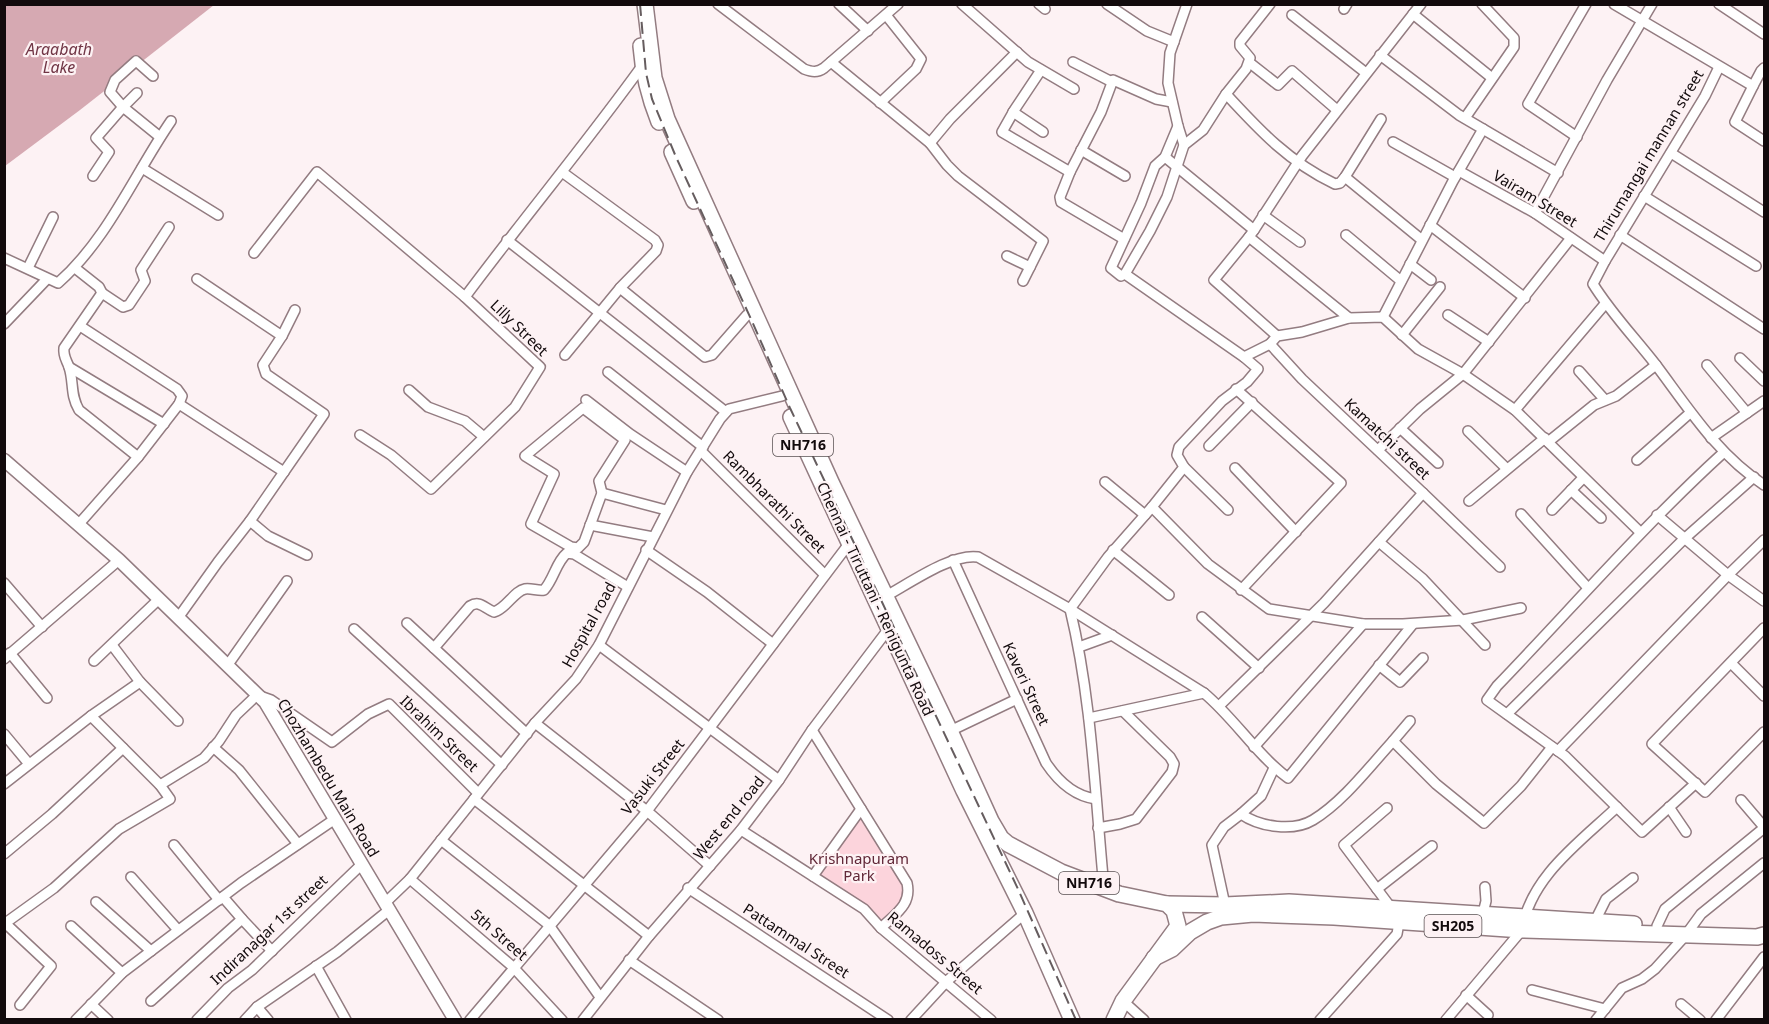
<svg xmlns="http://www.w3.org/2000/svg" width="1769" height="1024" font-family="'Noto Sans',sans-serif">
<rect width="100%" height="100%" fill="#fdf2f4"/>
<path fill="#fcd4dc" d="M861 814 907 891 903 903 881 925 816 875Z"/>
<path fill="#d6a9b2" d="M5 5H214L80 110 5 166Z"/>
<g fill="none" stroke-linecap="round" stroke-linejoin="round">
<g stroke="#937c81" stroke-width="12">
<g id="minor">
<path d="M718 4 804 69C812 72 817 73 824 68L898 4"/>
<path d="M839 4 868 31"/>
<path d="M962 4 1028 62 1074 89"/>
<path d="M1039 4 1045 9"/>
<path d="M1107 4 1147 31 1174 42"/>
<path d="M1614 4 1753 86 1761 71 1764 68"/>
<path d="M1719 4 1764 34"/>
<path d="M1344 9 1347 4"/>
<path d="M1413 14 1492 78"/>
<path d="M1292 15 1366 73"/>
<path d="M1380 55 1459 115 1558 173"/>
<path d="M831 62 930 143 950 119 1017 52"/>
<path d="M1073 62 1112 82"/>
<path d="M1250 63 1278 85 1292 71 1337 110"/>
<path d="M1719 67 1705 96 1605 261 1593 284C1611 313 1635 338 1656 365 1689 409 1717 454 1764 485"/>
<path d="M1041 70 1015 109 1002 132 1070 172 1060 197 1061 202 1124 239"/>
<path d="M1753 86 1735 122 1764 141"/>
<path d="M137 93 123 107 110 92 115 80 136 61 153 76"/>
<path d="M1226 94C1260 131 1289 162 1335 184L1340 183 1345 177 1381 119"/>
<path d="M880 103 916 69 921 59 886 15"/>
<path d="M1013 112 1043 132"/>
<path d="M1465 118 1514 47V38L1482 4"/>
<path d="M1178 126 1165 157 1155 166 1141 203 1111 268 1121 276 1125 274 1244 357"/>
<path d="M1577 137 1528 104 1586 4"/>
<path d="M1393 142 1455 177"/>
<path d="M930 143 947 165 958 176 1043 241 1023 281"/>
<path d="M1184 145 1203 130 1226 94 1246 69 1250 58 1240 46V42L1270 4"/>
<path d="M1081 150 1125 176"/>
<path d="M1671 153 1764 212"/>
<path d="M1165 157 1254 230 1249 237 1349 318"/>
<path d="M142 168 218 215"/>
<path d="M1459 171 1535 213 1605 261"/>
<path d="M562 172 655 240 658 245 656 251 620 288 565 355"/>
<path d="M1070 172 1101 112 1113 80 1156 99 1172 102"/>
<path d="M93 176 109 152 96 138 123 107 160 137"/>
<path d="M1345 177 1422 240"/>
<path d="M1644 196 1756 266"/>
<path d="M1535 213 1607 80 1652 4"/>
<path d="M1263 215 1300 242"/>
<path d="M1430 225 1525 298"/>
<path d="M1254 230 1302 156 1421 4"/>
<path d="M1346 235 1401 281"/>
<path d="M1620 235 1764 329"/>
<path d="M1249 237 1214 280 1277 336"/>
<path d="M507 240 726 412"/>
<path d="M254 253 317 172 465 297C523 219 585 145 642 66H645"/>
<path d="M1007 256 1030 267"/>
<path d="M4 258 58 283C108 239 134 175 171 121"/>
<path d="M1410 264 1431 280"/>
<path d="M28 268 53 217"/>
<path d="M75 268 99 287 102 293 64 348C63 356 66 359 69 367 74 382 70 395 79 410L138 457"/>
<path d="M1125 274 1150 231 1167 197 1184 145 1178 126 1168 83 1170 53 1187 4"/>
<path d="M197 279 282 336 263 365 266 374 324 414 250 521"/>
<path d="M620 288 705 357 712 355 747 315"/>
<path d="M102 293 123 307 129 305 145 281 141 270 169 227"/>
<path d="M1448 315 1489 342"/>
<path d="M1383 317 1453 181 1483 129"/>
<path d="M4 324 47 279"/>
<path d="M1402 335 1440 287"/>
<path d="M282 336 295 310"/>
<path d="M1740 358 1764 381"/>
<path d="M1707 365 1747 413"/>
<path d="M69 367 164 424"/>
<path d="M1579 371 1605 400"/>
<path d="M608 372 703 447"/>
<path d="M1236 389 1341 483 1241 590"/>
<path d="M409 390 428 407 465 421 484 437"/>
<path d="M586 400 630 434 687 472"/>
<path d="M179 404 284 472"/>
<path d="M583 408 625 440 599 481 602 493 584 542 578 548 571 547 531 524 554 474 525 456Z"/>
<path d="M1515 410 1605 304"/>
<path d="M1400 428 1438 463"/>
<path d="M1468 431 1506 468"/>
<path d="M360 435 391 455 431 489 515 407 540 367 465 297"/>
<path d="M1711 438 1764 401"/>
<path d="M1548 442 1594 405 1616 396 1656 365"/>
<path d="M1209 446 1252 402"/>
<path d="M1378 450 1420 409 1463 374 1571 238"/>
<path d="M701 451 825 575"/>
<path d="M1637 460 1690 413"/>
<path d="M1184 467 1228 510"/>
<path d="M1235 468 1296 532"/>
<path d="M1105 482 1145 515"/>
<path d="M1571 490 1601 518"/>
<path d="M602 493 666 510"/>
<path d="M1423 493 1500 567"/>
<path d="M1469 501 1545 438"/>
<path d="M1152 507 1208 564 1269 609 1363 624H1403L1463 620 1521 608"/>
<path d="M1552 510 1583 478"/>
<path d="M1521 514 1588 588"/>
<path d="M1657 515 1728 575 1764 601"/>
<path d="M78 525 138 457 179 404 182 396 177 389 80 326"/>
<path d="M590 525 653 537"/>
<path d="M1379 542 1423 579 1485 645"/>
<path d="M646 550 707 592 773 644"/>
<path d="M1113 550 1169 595"/>
<path d="M953 560 1046 763C1058 781 1073 796 1096 799"/>
<path d="M4 583 42 627"/>
<path d="M886 596C910 583 952 553 978 557L1070 609 1204 693C1235 719 1256 754 1288 778L1413 624"/>
<path d="M1202 617 1259 668"/>
<path d="M178 618 218 562 250 521 268 536 307 555"/>
<path d="M407 623 527 734"/>
<path d="M1764 628 1652 744 1705 792 1764 732"/>
<path d="M354 629 502 765"/>
<path d="M112 645 140 682 178 721"/>
<path d="M599 645 779 780"/>
<path d="M1079 647 1112 635"/>
<path d="M434 648 470 606C480 600 484 608 494 612 507 608 514 591 525 589 531 588 538 591 544 590 554 579 556 562 567 553L574 554 628 587"/>
<path d="M10 653 47 698"/>
<path d="M4 659 119 560"/>
<path d="M94 661 159 599"/>
<path d="M1731 663 1764 696"/>
<path d="M1379 665 1400 682 1423 658"/>
<path d="M227 666 287 581"/>
<path d="M1219 706 1324 603 1423 493 1302 379 1270 344"/>
<path d="M1507 714 1684 539 1754 477"/>
<path d="M91 716 140 682"/>
<path d="M1089 718 1204 693"/>
<path d="M535 723 647 811 710 866"/>
<path d="M812 730 907 883C912 905 895 914 881 928"/>
<path d="M950 731 1017 699"/>
<path d="M4 734 29 764"/>
<path d="M1393 741 1410 721"/>
<path d="M213 747 239 770 298 844"/>
<path d="M1254 747 1363 624"/>
<path d="M1558 751 1728 575 1764 540"/>
<path d="M1696 783 1642 832 1565 756 1487 700 1497 686C1572 608 1643 526 1723 453"/>
<path d="M4 784 91 716 160 785 170 799 119 829 54 888 4 924"/>
<path d="M160 785 204 758 219 741 236 715 257 695 271 700 332 742 368 714 389 704 478 793"/>
<path d="M474 799 649 936"/>
<path d="M1741 800 1764 827"/>
<path d="M1669 807 1686 832"/>
<path d="M1387 808 1344 845 1392 909"/>
<path d="M1241 814C1260 827 1293 832 1313 820 1343 802 1370 766 1393 741L1436 784 1484 823 1521 786 1552 747"/>
<path d="M1098 828 1120 824 1136 819 1172 772 1174 764 1170 757 1123 711"/>
<path d="M741 830 864 909 881 928 991 1020"/>
<path d="M441 840 549 925 600 997"/>
<path d="M174 845 219 900"/>
<path d="M4 854 52 814 123 748"/>
<path d="M813 876 861 809"/>
<path d="M131 877 178 930"/>
<path d="M410 879 513 967 562 1020"/>
<path d="M688 888 888 1020"/>
<path d="M1104 888C1095 795 1092 700 1070 609L1108 557 1152 507 1184 467 1177 455 1179 447 1222 401 1247 382 1258 369 1244 357 1270 344 1277 336 1302 332 1349 318 1383 317 1418 349 1463 374 1515 410 1640 532"/>
<path d="M1377 889 1432 846"/>
<path d="M223 897 242 919"/>
<path d="M96 902 151 951"/>
<path d="M385 903 410 879 535 723 576 679 599 645 687 472 720 419 729 409 782 396"/>
<path d="M1225 905 1212 845 1224 827 1241 814 1261 796 1274 768"/>
<path d="M1483 913 1486 901 1485 887"/>
<path d="M1595 921 1606 899 1633 878"/>
<path d="M5 923 51 966 20 1005"/>
<path d="M71 926 122 973"/>
<path d="M1657 926 1665 909 1764 828"/>
<path d="M629 960 718 1020"/>
<path d="M316 966 346 1020"/>
<path d="M1532 990 1605 1009"/>
<path d="M1466 995 1488 1015"/>
<path d="M151 1001 242 919 272 951"/>
<path d="M1123 1001 1144 1020"/>
<path d="M91 1004 108 1020"/>
<path d="M1681 1004 1700 1020"/>
<path d="M257 1007 268 1020"/>
<path d="M76 1020 122 973 151 951 241 883 335 819"/>
<path d="M197 1020 228 988 252 970 362 864"/>
<path d="M245 1020 257 1007 337 952 389 910"/>
<path d="M470 1020 644 815 851 541"/>
<path d="M583 1020 649 936 741 830 779 780 812 730 890 627"/>
<path d="M911 1020 947 981 1025 913"/>
<path d="M1320 1020 1397 934 1400 917"/>
<path d="M1446 1020 1522 930C1530 877 1580 842 1617 807"/>
<path d="M1596 1020 1622 988 1642 979 1655 969 1685 936 1701 914 1764 863"/>
<path d="M1716 1020 1764 957"/>
</g>
</g>
<g stroke="#937c81" stroke-width="15">
<path id="tertiary" d="M4 460 119 560 265 702 455 1020"/>
</g>
<g stroke="#937c81" stroke-width="18">
<g id="primary">
<path d="M1167 904 1225 905 1289 902 1634 924"/>
<path d="M1154 958 1172 949 1190 932 1207 922 1221 917 1253 914 1334 917 1522 930 1757 937 1764 935"/>
</g>
</g>
<g stroke="#937c81" stroke-width="18">
<g id="trunk">
<path d="M645 4 654 78 667 119 831 482 950 731 991 821 1001 838 1008 844 1061 872 1119 894 1167 904 1174 911 1178 926 1123 1001 1114 1020"/>
<path d="M641 46C643 73 649 97 659 122"/>
<path d="M672 152 694 201"/>
<path d="M791 417 964 791 1025 913 1072 1020"/>
</g>
</g>
<use href="#minor" stroke="#fff" stroke-width="9"/>
<use href="#tertiary" stroke="#fff" stroke-width="12"/>
<use href="#primary" stroke="#fff" stroke-width="15"/>
<use href="#trunk" stroke="#fff" stroke-width="15"/>
<path stroke="#665d5f" stroke-width="2" stroke-dasharray="12 6" stroke-linecap="butt" d="M640 4 646 73 652 99 676 157 751 319 790 408 1018 889 1076 1020"/>
</g>
<g text-anchor="middle" stroke-width="4.5" stroke-linejoin="round" paint-order="stroke">
<g fill="#fdf2f4" stroke="#585052" stroke-width="1.5">
<rect x="773" y="434" width="60" height="22" rx="4.5"/>
<rect x="1059" y="872" width="60" height="22" rx="4.5"/>
<rect x="1424.5" y="915" width="57" height="22" rx="4.5"/>
</g>
<g font-size="14" font-weight="bold" fill="#120a0c">
<text x="803" y="450">NH716</text>
<text x="1089" y="888">NH716</text>
<text x="1453" y="931">SH205</text>
</g>
<g font-size="15" fill="#120a0c" stroke="#fdf2f4">
<text transform="translate(1649 156) rotate(-59)" y="5">Thirumangai mannan street</text>
<text transform="translate(1535 199) rotate(31)" y="5">Vairam Street</text>
<text transform="translate(519 328) rotate(44)" y="5">Lilly Street</text>
<text transform="translate(1387 439) rotate(43)" y="5">Kamatchi street</text>
<text transform="translate(774 502) rotate(45)" y="5">Rambharathi Street</text>
<text transform="translate(875 599) rotate(65)" y="5">Chennai - Tiruttani - Renigunta Road</text>
<text transform="translate(589 625) rotate(-61)" y="5">Hospital road</text>
<text transform="translate(1026 684) rotate(65)" y="5">Kaveri Street</text>
<text transform="translate(439 734) rotate(44)" y="5">Ibrahim Street</text>
<text transform="translate(653 777) rotate(-52)" y="5">Vasuki Street</text>
<text transform="translate(328 778) rotate(59)" y="5">Chozhambedu Main Road</text>
<text transform="translate(729 818) rotate(-51)" y="5">West end road</text>
<text transform="translate(269 930) rotate(-43)" y="5">Indiranagar 1st street</text>
<text transform="translate(499 935) rotate(41)" y="5">5th Street</text>
<text transform="translate(796 941) rotate(33)" y="5">Pattammal Street</text>
<text transform="translate(935 953) rotate(40)" y="5">Ramadoss Street</text>
</g>
<g font-size="15" fill="#612838" stroke="#fdf2f4">
<text x="859" y="864">Krishnapuram<tspan x="859" dy="17">Park</tspan></text>
</g>
<g font-size="16" font-style="italic" fill="#703545" stroke="#fdf2f4">
<text x="59" y="55">Araabath<tspan x="59" dy="18">Lake</tspan></text>
</g>
</g>
<rect width="1769" height="1024" fill="none" stroke="#120a0c" stroke-width="12"/>
</svg>
